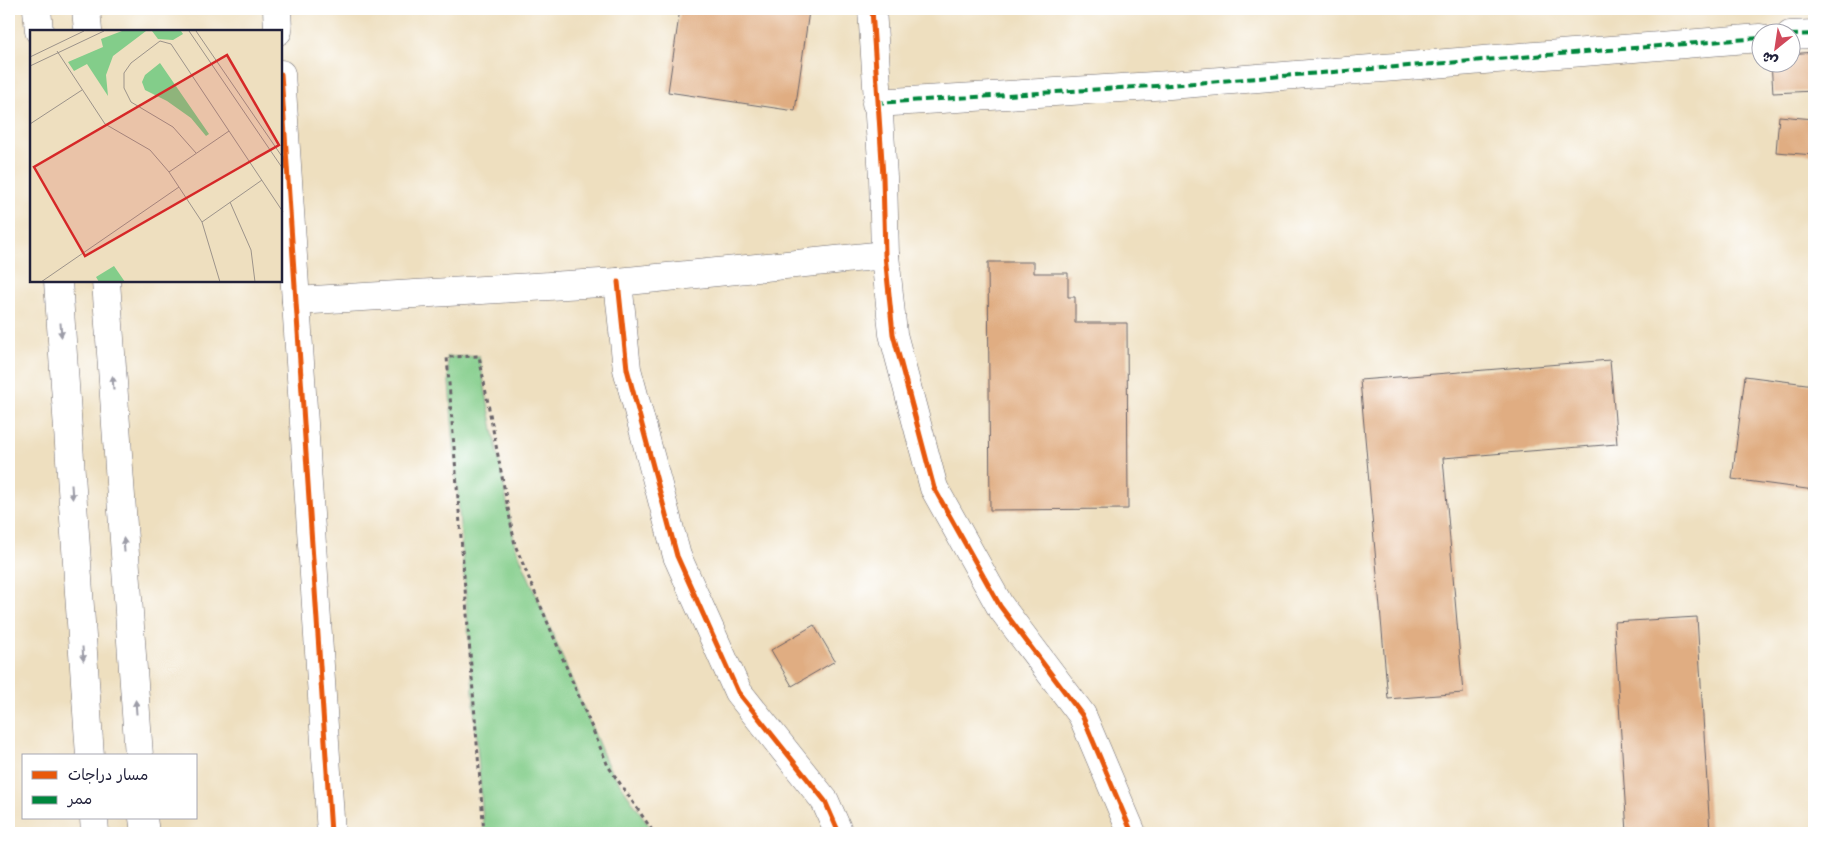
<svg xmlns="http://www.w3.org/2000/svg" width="1823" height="842" font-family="'Comic Neue','Playpen Sans Arabic',sans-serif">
<rect width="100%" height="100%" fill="#fff"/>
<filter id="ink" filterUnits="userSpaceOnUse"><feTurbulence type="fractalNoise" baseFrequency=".02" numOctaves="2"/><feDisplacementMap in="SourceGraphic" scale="10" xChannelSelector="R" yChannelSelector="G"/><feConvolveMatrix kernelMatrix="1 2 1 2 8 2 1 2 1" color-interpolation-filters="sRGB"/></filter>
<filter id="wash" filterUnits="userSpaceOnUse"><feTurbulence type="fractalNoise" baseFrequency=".0096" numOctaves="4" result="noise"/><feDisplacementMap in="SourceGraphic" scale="20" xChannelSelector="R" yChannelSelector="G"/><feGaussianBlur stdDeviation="1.12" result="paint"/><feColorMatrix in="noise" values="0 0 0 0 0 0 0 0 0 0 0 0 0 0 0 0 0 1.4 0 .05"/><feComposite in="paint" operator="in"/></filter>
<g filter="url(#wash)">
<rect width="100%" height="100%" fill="#eedfbf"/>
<path fill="#83cd8a" stroke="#527862" d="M479 356 515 545 608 766 654 833H484L447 357Z"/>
<g id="blocks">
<g fill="#e0ad82">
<path d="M680 9H796L809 11 795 111 668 92Z"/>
<path d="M1814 52V91L1773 93 1771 62H1790V54Z"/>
<path d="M1779 116 1814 119V155L1776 152Z"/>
<path d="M988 262H1034V273H1068V297H1075V323H1127L1128 509 990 510Z"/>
<path d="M1610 360 1617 444 1443 458 1463 693 1388 699 1360 380Z"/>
<path d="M1745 376 1814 385V490L1732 479Z"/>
<path d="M1697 617 1710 833H1627L1614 622Z"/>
<path d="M814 625 835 661 792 686 771 650Z"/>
</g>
</g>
</g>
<g filter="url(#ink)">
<use href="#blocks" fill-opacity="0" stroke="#696469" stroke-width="1"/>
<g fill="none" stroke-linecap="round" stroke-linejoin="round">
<g stroke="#696469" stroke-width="29">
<g id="minor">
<path d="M37 9 39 31"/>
<path d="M86 9 88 31"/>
<path d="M277 9 278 31"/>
<path d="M872 9 883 177 885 255 893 334 934 488 1000 606 1082 715 1132 833"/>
<path d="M1790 35 1814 34"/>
<path d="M281 74 331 833"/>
<path d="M876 103 1170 85 1760 38"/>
<path d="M58 281 90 756"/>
<path d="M106 281 139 756"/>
<path d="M618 282 627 369 677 556 738 692 825 801 839 833"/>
<path d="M296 301 618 282 885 255"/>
<path d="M94 818 95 833"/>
<path d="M143 818 145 833"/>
</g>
</g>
<path stroke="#696469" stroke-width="3" stroke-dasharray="4 4" stroke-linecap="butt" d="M484 833 447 357 479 356 515 545 608 766 654 833"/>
<use href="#minor" stroke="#fff" stroke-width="28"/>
<g stroke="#00873e" stroke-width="4" stroke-dasharray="8 4" stroke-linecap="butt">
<path d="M1790 35 1814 34"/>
<path d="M876 103 1170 85 1760 38"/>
</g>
<g stroke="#fff" stroke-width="8">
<g id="cycleway">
<path d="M872 9 883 177 885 255 893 334 934 488 1000 606 1082 715 1132 833"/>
<path d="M281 74 331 833"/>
<path d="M618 282 627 369 677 556 738 692 825 801 839 833"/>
</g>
</g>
<use href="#cycleway" stroke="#e8590c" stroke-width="5"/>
</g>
<defs><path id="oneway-solid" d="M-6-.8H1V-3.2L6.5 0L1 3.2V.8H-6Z" transform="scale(1.25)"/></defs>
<g fill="#9c9ca7">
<use href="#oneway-solid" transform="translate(61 330) rotate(86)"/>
<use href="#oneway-solid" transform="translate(113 383) rotate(-94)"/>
<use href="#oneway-solid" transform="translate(72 492) rotate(86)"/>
<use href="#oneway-solid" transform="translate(124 545) rotate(-94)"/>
<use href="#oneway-solid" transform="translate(83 654) rotate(86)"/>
<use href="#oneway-solid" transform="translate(136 707) rotate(-94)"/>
</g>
</g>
<g transform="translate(30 30)">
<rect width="252" height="252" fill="#eedfbf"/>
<path d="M92 1H116L83 26 76 45 78 66 57 34 44 41 38 32 73 17 71 9ZM122 1H151L153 4 143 10 128 9ZM130 33 179 104 176 106 161 88 137 71 115 60 112 52 115 45ZM84 236 95 252H69L66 247Z" fill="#83cd8a"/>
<path fill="none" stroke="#9c938a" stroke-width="1" d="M159 1 253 139M166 1 253 128M27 21 75 94 120 120 139 142 172 192 190 252M0 27 54 1M0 36 74 1M0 94 52 60M166 123 143 97 101 72 94 58V43L101 33 130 11 141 14 253 182M139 142 199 101M200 172 221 220 225 252M172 192 232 150M11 252 149 157"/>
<path fill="#d62828" fill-opacity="0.15" stroke="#d62828" stroke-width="2.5" d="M197 25 249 115 55 226 4 137Z"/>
<rect width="252" height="252" fill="none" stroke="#22223b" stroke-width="2.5"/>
</g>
<rect width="1823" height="842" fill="none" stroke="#fff" stroke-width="30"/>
<rect x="22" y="754" width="175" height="65" fill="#ffffff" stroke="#a7a7b1"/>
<rect x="32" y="771" width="25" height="8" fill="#e8590c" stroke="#a7a7b1"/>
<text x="68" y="780" font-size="15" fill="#22223b">مسار دراجات</text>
<rect x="32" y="796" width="25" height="8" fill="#00873e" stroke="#a7a7b1"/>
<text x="68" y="804" font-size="15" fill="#22223b">ممر</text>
<g transform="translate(1776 48) rotate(210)"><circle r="24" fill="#ffffff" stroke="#a7a7b1"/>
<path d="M0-4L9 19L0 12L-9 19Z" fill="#d1495b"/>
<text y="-8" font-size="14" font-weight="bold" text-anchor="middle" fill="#22223b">ش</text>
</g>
</svg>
